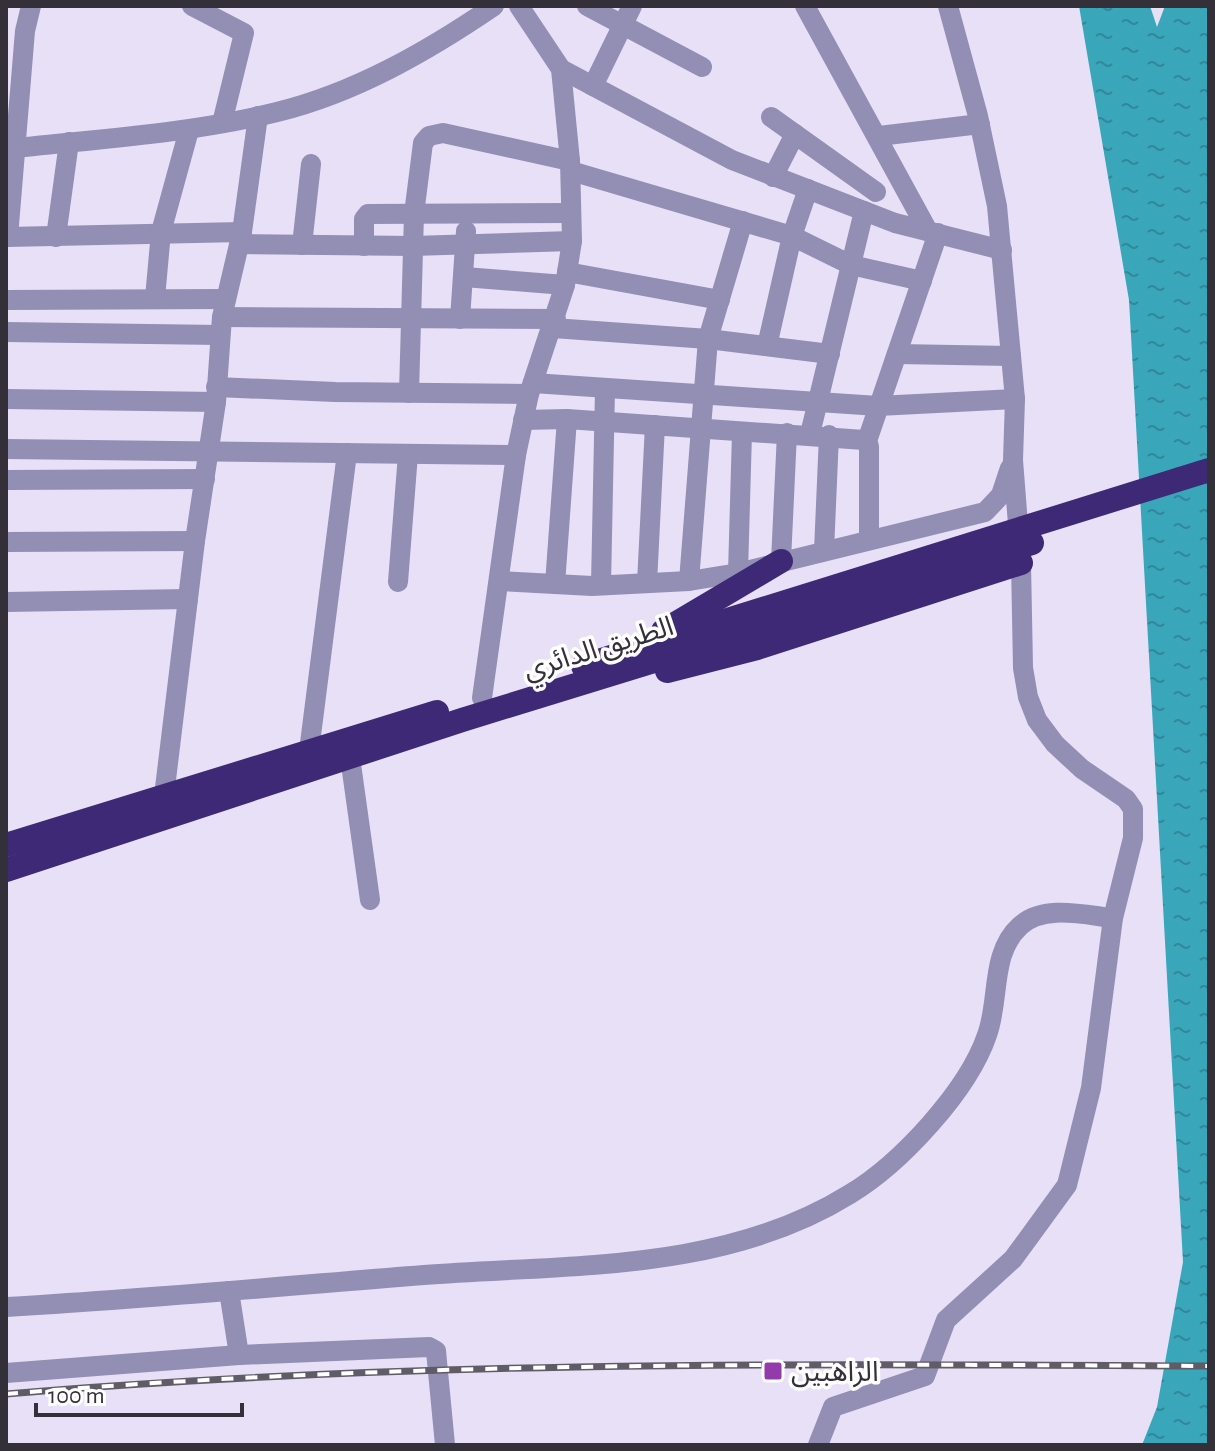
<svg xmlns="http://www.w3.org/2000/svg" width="1215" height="1451" font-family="'Alegreya Sans','Noto Sans Arabic',sans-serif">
<defs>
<pattern id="water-ripples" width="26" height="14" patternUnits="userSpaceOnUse" patternTransform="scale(2)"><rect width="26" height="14" fill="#39a6ba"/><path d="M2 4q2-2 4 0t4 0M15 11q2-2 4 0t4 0" fill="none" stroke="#318898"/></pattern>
</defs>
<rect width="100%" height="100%" fill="#e7e0f6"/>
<path fill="url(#water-ripples)" d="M1079 6H1150L1157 27 1165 6H1209V1445H1142L1157 1407 1183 1262 1129 300Z"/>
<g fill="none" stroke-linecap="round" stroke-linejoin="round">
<g stroke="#938eb4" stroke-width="20">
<path d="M192 6 244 33 222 123"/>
<path d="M587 6 702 67"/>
<path d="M805 6 928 231"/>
<path d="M561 69 732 160 895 223 1002 250"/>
<path d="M593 86 632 6"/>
<path d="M771 117 876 192"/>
<path d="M879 136 980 124"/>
<path d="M6 149C96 139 188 134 277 112 355 93 428 51 494 6"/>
<path d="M571 171 792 236 851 265 922 281"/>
<path d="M773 177 795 134"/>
<path d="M6 237 242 232"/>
<path d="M8 237 25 31 31 6"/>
<path d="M56 237 69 142"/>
<path d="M239 244 413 246 572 241"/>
<path d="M302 245 311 164"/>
<path d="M364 246V219L368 214 571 213"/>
<path d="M567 272 720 300"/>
<path d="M464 277 565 285"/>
<path d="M155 298 161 232 189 130"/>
<path d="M6 300 226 299"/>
<path d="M222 317 556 319"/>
<path d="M460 319 466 231"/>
<path d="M553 328 708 339 830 354"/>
<path d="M6 332 220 335"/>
<path d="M767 346 792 236 808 189"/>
<path d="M897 354 1011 356"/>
<path d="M533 383 878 406 1015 399"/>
<path d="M216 387 335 392 529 394"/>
<path d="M409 393 414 214 423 143 429 136 443 133 570 161"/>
<path d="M6 399 216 402"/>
<path d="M523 420 567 419 864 440 869 446V538"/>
<path d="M810 434 864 211"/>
<path d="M867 441 938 233"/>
<path d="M6 449 516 455"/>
<path d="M6 480 205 479"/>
<path d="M6 542 195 541"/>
<path d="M824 551 829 435"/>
<path d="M781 561 787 433"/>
<path d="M738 573 742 433"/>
<path d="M500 581 592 586 689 581 738 573 985 512 1001 495 1010 468"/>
<path d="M689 581 708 339 743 221"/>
<path d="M398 582 408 454"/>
<path d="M647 583 655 425"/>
<path d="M555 584 567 419"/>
<path d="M601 585 605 389"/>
<path d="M6 602 188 599"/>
<path d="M482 698 516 455 529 394 565 285 572 241 570 161 561 69 519 6"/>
<path d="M309 751 347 453"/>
<path d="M350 757 370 900"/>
<path d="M164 796 195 541 216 402 222 317 242 232 258 116"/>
<path d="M229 1291 239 1355"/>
<path d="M6 1307C145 1299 285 1286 424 1275 568 1264 723 1273 850 1194 900 1164 968 1091 987 1035 1000 1000 990 953 1020 926 1043 904 1085 915 1113 918"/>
<path d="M6 1373 239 1355 429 1347 436 1351 445 1445"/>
<path d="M818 1445 833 1407 925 1376 946 1320 1013 1259 1067 1185 1091 1088 1113 918 1133 838V809L1126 799 1082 769 1055 744 1037 720 1028 697 1023 668 1021 563 1013 460 1015 399 997 206 978 116 948 6"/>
</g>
<g stroke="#3e2976" stroke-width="24">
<path d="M663 631 781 561"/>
<path d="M583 666 702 628"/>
<path d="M667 671 757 648 1021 563"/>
<path d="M6 845 437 712"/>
<path d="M6 870 462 720 706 645"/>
</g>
<g stroke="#5f5b67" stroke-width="7">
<path id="rail" d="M6 1394C405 1360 808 1364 1209 1366"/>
</g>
<use href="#rail" stroke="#fff" stroke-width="4" stroke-dasharray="12" stroke-linecap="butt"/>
<g stroke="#3e2976" stroke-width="24">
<path d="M702 628 1209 470"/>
<path d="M706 645 1032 543"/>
</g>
</g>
<rect fill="#913caa" stroke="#fff" stroke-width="3" x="763" y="1361" width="20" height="20" rx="4"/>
<g text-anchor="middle" stroke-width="7" stroke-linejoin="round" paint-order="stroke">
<g font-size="28" fill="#333039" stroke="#fff">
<text transform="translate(598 647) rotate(-17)" y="10">الطريق الدائري</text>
</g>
<g font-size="28" fill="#333039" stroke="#fff" text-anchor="start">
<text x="791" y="1381">الراهبين</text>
</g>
</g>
<rect width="1215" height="1451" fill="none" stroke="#333039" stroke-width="16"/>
<path d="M36 1403v12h206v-12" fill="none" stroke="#333039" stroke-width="4"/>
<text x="48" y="1403" font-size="24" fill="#333039" stroke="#ffffff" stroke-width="6" paint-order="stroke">100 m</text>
</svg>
